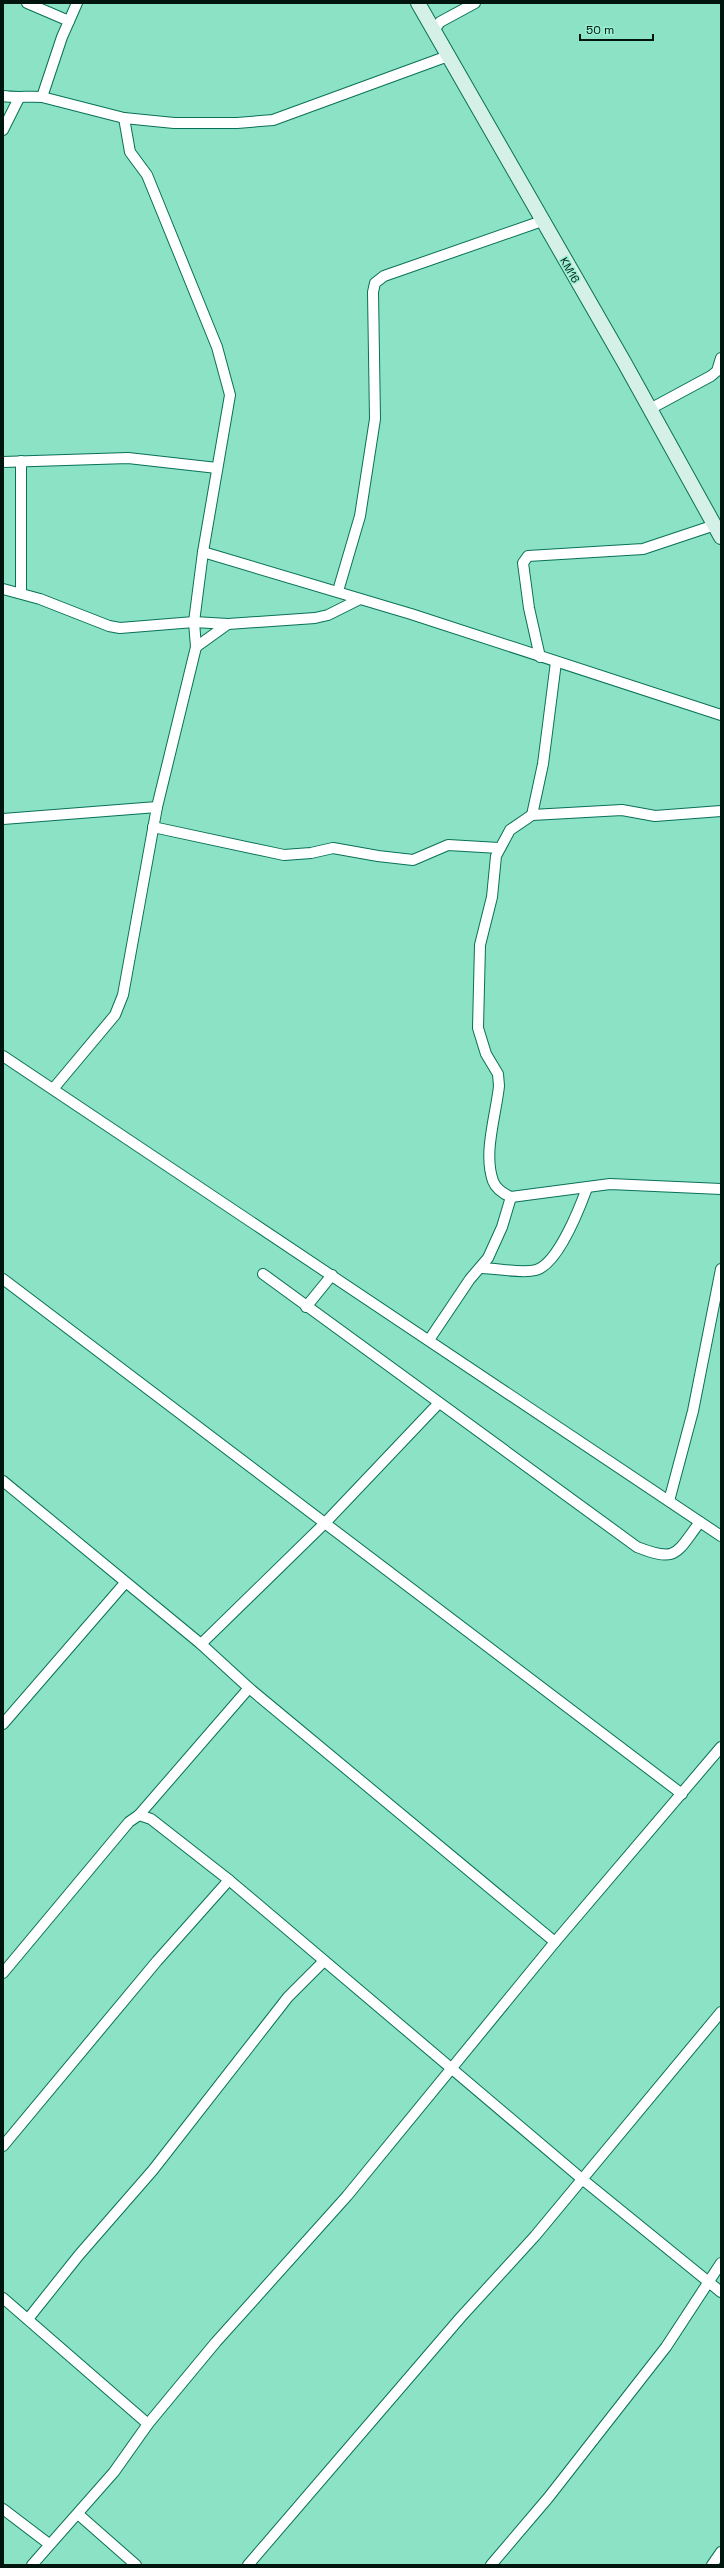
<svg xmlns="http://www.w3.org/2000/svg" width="724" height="2568" font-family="'Space Grotesk',sans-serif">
<rect width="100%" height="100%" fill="#8be2c4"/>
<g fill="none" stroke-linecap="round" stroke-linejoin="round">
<g stroke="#087158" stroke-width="12">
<g id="street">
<path d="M27 3 69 21"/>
<path d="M433 32 440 22 475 3"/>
<path d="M3 96C17 98 28 96 42 97L124 118 174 123H237L273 120 448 56"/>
<path d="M42 97 62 37 77 3"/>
<path d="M3 130 19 98"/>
<path d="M650 409 711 376 717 371 721 358"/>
<path d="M3 462 128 458 217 468"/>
<path d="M203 552 411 614 721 715"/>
<path d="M3 589 40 599 109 626 120 628 194 622 228 624 315 618 328 615 360 599"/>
<path d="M338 591 360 516 375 419 373 292 375 283 384 276 542 221"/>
<path d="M21 592V461"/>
<path d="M196 647 228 624"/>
<path d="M540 657 529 608 523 563 528 556 643 549 715 525"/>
<path d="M721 811 655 816 622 810 532 815 510 830 496 856 492 897 480 945 478 1028 486 1054 498 1074 499 1086C496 1115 483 1153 493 1181 496 1189 504 1194 511 1197L610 1184 721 1189"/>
<path d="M532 815 543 764 556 662"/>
<path d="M3 819 157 807"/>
<path d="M153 827 284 855 311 853 333 848 378 856 413 860 448 845 499 848"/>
<path d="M3 1056 721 1536"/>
<path d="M53 1089 115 1015 123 995 157 807 196 647 194 622 203 552 230 395 217 347 147 175 130 152 124 118"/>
<path d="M481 1268C498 1268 520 1274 536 1270 558 1264 580 1207 587 1188"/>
<path d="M263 1274 637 1547C678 1563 676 1553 700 1522"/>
<path d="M3 1279 682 1794"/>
<path d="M306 1307 332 1275"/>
<path d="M429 1340 470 1279 488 1258 502 1227 511 1197"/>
<path d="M3 1481 201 1644 249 1688 555 1942"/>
<path d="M669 1501 693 1411 721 1269"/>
<path d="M201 1644 325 1523 438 1404"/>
<path d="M3 1724 125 1583"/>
<path d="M139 1815 151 1819 229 1880 582 2179 721 2292"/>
<path d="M3 1973 129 1822 139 1815 249 1688"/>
<path d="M3 2146 157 1961 229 1880"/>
<path d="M3 2298 148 2424"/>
<path d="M28 2319 79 2255 153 2170 288 1997 324 1961"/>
<path d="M3 2509 49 2544"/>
<path d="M78 2514 136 2565"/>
<path d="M32 2565 114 2472 148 2424 216 2342 347 2196 555 1942 721 1747"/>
<path d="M248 2565 461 2317 535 2236 721 2012"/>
<path d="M491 2565 548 2498 666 2347 721 2263"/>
<path d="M712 2565 721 2552"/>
</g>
</g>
<g stroke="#087158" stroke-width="16">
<path id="secondary" d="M418 3 624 362 721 537"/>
</g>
<use href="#street" stroke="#fff" stroke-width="10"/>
<use href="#secondary" stroke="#d4f0e7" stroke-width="14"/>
</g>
<g text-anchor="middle" stroke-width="3" stroke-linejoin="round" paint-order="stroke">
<g font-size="11" fill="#00150e" stroke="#98efd1">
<text transform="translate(570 270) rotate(60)" y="4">KM16</text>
</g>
</g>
<rect width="724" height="2568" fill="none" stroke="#00150e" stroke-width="8"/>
<path d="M580 34v6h73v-6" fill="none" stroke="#00150e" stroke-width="2"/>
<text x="586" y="34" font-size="12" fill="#00150e" stroke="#98efd1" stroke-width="3" paint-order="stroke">50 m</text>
</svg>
